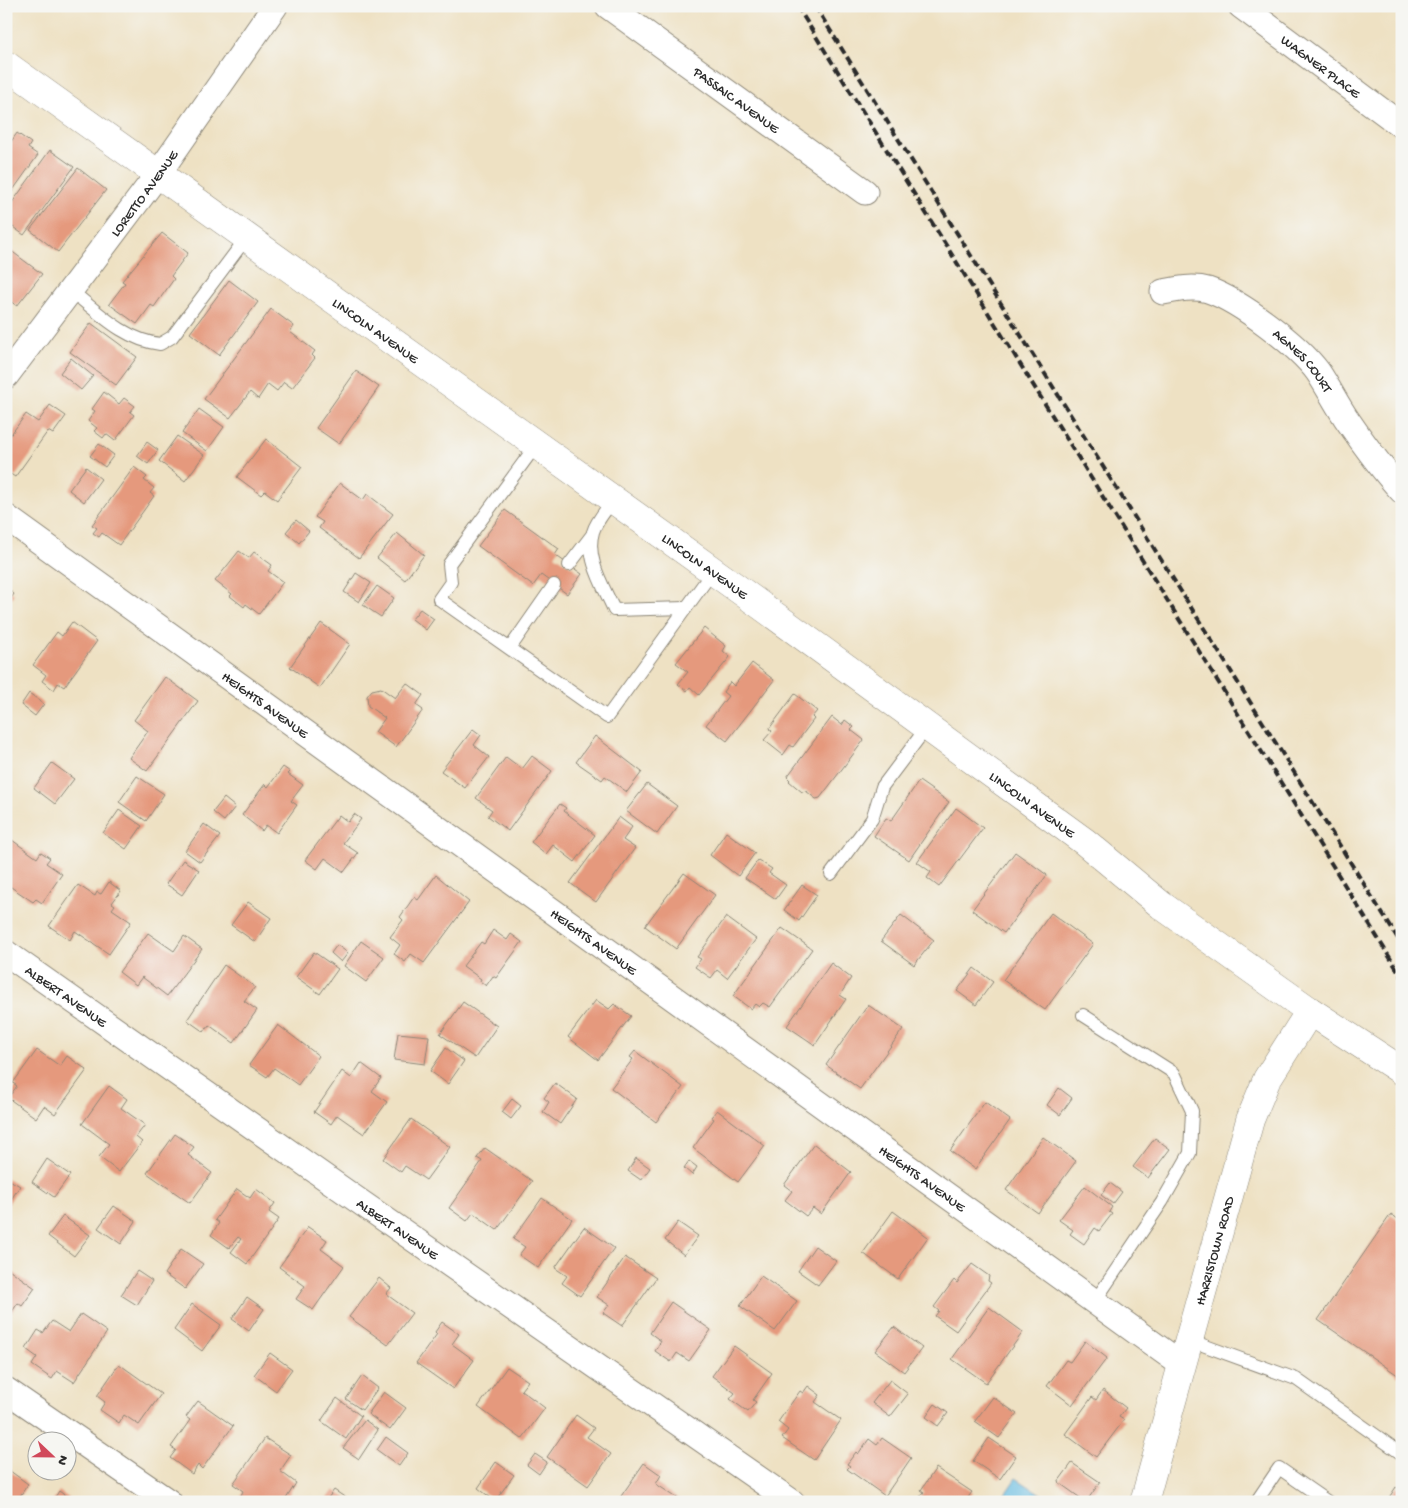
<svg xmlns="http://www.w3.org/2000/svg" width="1408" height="1508" font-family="'Gochi Hand',sans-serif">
<rect width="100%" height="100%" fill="#f6f6f2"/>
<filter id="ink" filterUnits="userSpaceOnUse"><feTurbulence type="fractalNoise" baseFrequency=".02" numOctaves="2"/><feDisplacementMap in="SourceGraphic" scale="10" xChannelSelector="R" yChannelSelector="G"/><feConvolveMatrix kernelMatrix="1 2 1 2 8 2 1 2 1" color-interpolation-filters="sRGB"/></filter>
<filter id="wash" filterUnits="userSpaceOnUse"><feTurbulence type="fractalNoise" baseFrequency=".0096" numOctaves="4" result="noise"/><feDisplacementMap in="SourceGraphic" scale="20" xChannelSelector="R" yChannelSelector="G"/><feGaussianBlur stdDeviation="1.12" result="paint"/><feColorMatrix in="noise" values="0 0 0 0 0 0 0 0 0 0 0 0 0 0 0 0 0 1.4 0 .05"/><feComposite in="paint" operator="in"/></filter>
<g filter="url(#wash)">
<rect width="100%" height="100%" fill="#eee1c3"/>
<path fill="#65bce2" stroke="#487486" d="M1016 1478 1053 1502H1009L1003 1497Z"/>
<g id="blocks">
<g fill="#e5997d">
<path d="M17 133 31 143 28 148 38 155 6 200V149Z"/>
<path d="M50 150 74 167 24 235 6 222V211Z"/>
<path d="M78 168 106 190 58 252 30 230Z"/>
<path d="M162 233 188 253 171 276 174 279 154 307 151 305 137 324 109 304 125 283 122 281Z"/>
<path d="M6 247 42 274 17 306 6 298Z"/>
<path d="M229 280 258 302 219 355 190 333Z"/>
<path d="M271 309 294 326 290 332 315 351 312 355 315 358 292 388 284 382 277 391 268 384 258 399 250 392 230 418 204 399Z"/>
<path d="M91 323 137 357 116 385 70 352Z"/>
<path d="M71 358 93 376 81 390 60 373Z"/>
<path d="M356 371 379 387 339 444 316 428Z"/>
<path d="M104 392 119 404 124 398 135 406 130 412 134 415 115 441 106 434 103 438 94 431 97 428 88 421 95 411 92 409Z"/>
<path d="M50 405 66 416 53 434 48 431 15 477 6 471V441L26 414 38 422Z"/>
<path d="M199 409 224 427 207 451 182 433Z"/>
<path d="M177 436 204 455 185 481 159 461Z"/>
<path d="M266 439 302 467 277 500 265 491 261 495 237 477Z"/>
<path d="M147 442 158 450 148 464 137 456Z"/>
<path d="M99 444 114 455 105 467 90 456Z"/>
<path d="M86 467 101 479 84 502 69 490Z"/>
<path d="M134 467 147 477 144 480 154 488 150 493 154 496 119 545 102 533 99 537 93 533 97 528 92 525Z"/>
<path d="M340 483 363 500 367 494 393 514 359 558 319 528 323 522 315 517Z"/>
<path d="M505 510 559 549 555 555 582 574 567 594 541 575 533 586 478 546Z"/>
<path d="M296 520 309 531 299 543 286 532Z"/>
<path d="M397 533 424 555 405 580 377 558Z"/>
<path d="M239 551 249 558 254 552 272 565 268 571 283 582 259 614 246 604 244 607 230 596 232 594 215 581Z"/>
<path d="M356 573 371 583 359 602 344 592Z"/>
<path d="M377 586 394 598 381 617 363 605Z"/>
<path d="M6 588 14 594 6 605Z"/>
<path d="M420 609 434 619 426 630 412 619Z"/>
<path d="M72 622 97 641 64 687 58 683 54 690 42 681 46 675 33 665 57 632 62 636Z"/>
<path d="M321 623 350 644 320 688 290 667Z"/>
<path d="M704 628 726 646 723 651 730 657 699 695 690 687 687 691 678 684 688 672 676 663Z"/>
<path d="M752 663 774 680 727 741 706 725 728 696 723 692 730 682 734 686Z"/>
<path d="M165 677 198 701 147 771 129 758 148 731 134 720Z"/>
<path d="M407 683 423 695 416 705 423 710 396 747 375 732 385 718 368 706 367 696 372 690 381 688 395 698Z"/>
<path d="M29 693 44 704 35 716 21 705Z"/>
<path d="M795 694 817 711 812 717 814 719 793 747 790 745 783 755 764 740 772 731 769 729Z"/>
<path d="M832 717 842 725 845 720 854 727 851 730 864 740 820 798 816 799 806 791 802 792 789 781 790 780 787 777Z"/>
<path d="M473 729 481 735 474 745 489 757 465 788 441 771Z"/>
<path d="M595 736 642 772 627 792 605 776 602 780 576 762Z"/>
<path d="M532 756 552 771 508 831 488 816 492 810 476 798 506 757 522 769Z"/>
<path d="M52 763 74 779 55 804 34 788Z"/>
<path d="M283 767 290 772 288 774 303 785 291 801 297 805 277 833 266 825 262 831 242 815 265 784 268 787Z"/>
<path d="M137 776 164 794 146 821 119 802Z"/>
<path d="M919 781 949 802 909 860 874 836 886 818 891 821Z"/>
<path d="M647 784 677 806 657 834 626 811Z"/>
<path d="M224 798 235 807 224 821 213 812Z"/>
<path d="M560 804 566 808 564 811 595 835 575 862 553 845 546 854 531 842Z"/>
<path d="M956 808 983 828 939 887 927 878 931 872 917 862Z"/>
<path d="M119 810 142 826 126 849 103 833Z"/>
<path d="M354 814 361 819 343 843 358 853 344 872 325 858 317 869 305 860 339 815 348 822Z"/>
<path d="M619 817 632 827 623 840 635 848 596 902 570 883Z"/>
<path d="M204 824 220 836 200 862 185 851Z"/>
<path d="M726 832 755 853 738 876 710 855Z"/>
<path d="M12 840 37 858 41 852 50 858 46 863 62 874 42 903 36 899 33 902 8 885 6 887V848Z"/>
<path d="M1015 852 1047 875 1004 933 972 910Z"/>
<path d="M183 860 199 870 182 895 166 884Z"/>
<path d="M758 860 772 869 769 873 786 885 776 899 745 878Z"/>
<path d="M684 873 715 895 676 949 645 926Z"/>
<path d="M436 875 469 902 424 963 411 954 405 962 394 954 400 945 390 937 403 920 400 917 414 897 418 900Z"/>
<path d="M109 882 121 891 112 903 115 905 112 909 131 922 109 954 75 931 70 940 49 926 78 885 95 896 97 892 101 894Z"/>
<path d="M802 885 817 895 799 921 784 910Z"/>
<path d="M248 902 271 918 255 942 231 925Z"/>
<path d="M1051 913 1093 944 1045 1010 1003 980Z"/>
<path d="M901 915 934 940 914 965 881 941Z"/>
<path d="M726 917 756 939 727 978 717 970 711 978 695 967 701 959 697 957Z"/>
<path d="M782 928 812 949 770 1007 763 1003 759 1007 755 1004 751 1009 733 996Z"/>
<path d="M493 930 507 940 511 934 522 942 496 978 493 976 486 986 480 981 481 979 463 966 481 942 484 944Z"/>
<path d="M148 933 174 951 184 936 202 949 167 996 142 977 136 985 119 972Z"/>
<path d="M361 941 384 957 366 982 344 966Z"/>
<path d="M337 945 348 953 341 962 331 953Z"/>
<path d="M314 952 338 969 320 994 296 977Z"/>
<path d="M831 963 851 978 840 995 846 999 815 1045 787 1026Z"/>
<path d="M224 965 255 987 244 1001 257 1010 234 1043 209 1025 204 1032 187 1020Z"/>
<path d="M974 968 993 982 976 1005 957 991Z"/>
<path d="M596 1000 609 1009 614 1004 631 1016 598 1060 568 1037Z"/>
<path d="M463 1002 497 1026 475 1058 440 1034Z"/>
<path d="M868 1005 903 1029 860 1089 826 1065Z"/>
<path d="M278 1025 319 1056 298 1085 274 1068 267 1077 249 1065Z"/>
<path d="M398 1033 429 1036 425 1064 394 1060Z"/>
<path d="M446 1048 464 1061 448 1084 430 1071Z"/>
<path d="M37 1050 60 1066 67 1056 87 1070 55 1114 44 1106 36 1118 8 1098 17 1086 13 1083Z"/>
<path d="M635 1051 683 1087 656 1122 611 1088 633 1059 630 1057Z"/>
<path d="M361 1063 381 1078 372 1091 387 1102 364 1134 337 1115 331 1124 314 1112 342 1071 351 1078Z"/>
<path d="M555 1083 577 1099 560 1124 543 1112 549 1102 544 1098Z"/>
<path d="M109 1086 127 1099 121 1108 145 1125 136 1137 142 1142 119 1172 99 1157 109 1144 82 1124Z"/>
<path d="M1059 1088 1072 1098 1060 1115 1047 1105Z"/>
<path d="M512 1099 521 1106 511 1119 502 1112Z"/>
<path d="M985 1102 1010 1120 975 1169 950 1151Z"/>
<path d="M717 1110 765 1146 738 1182 693 1148 714 1119 711 1117Z"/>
<path d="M411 1119 450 1147 426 1180 405 1166 401 1172 383 1159Z"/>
<path d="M175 1134 194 1147 188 1155 212 1173 190 1203 147 1173Z"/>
<path d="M1043 1137 1076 1161 1038 1213 1006 1190Z"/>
<path d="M1155 1138 1170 1149 1148 1178 1133 1167Z"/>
<path d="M814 1144 851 1172 821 1214 813 1208 806 1216 785 1200 792 1191 784 1185Z"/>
<path d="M485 1148 532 1181 497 1230 473 1213 467 1221 449 1208 482 1161 477 1158Z"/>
<path d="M636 1158 650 1168 641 1180 628 1171Z"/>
<path d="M47 1159 70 1175 54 1197 32 1182Z"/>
<path d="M689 1161 697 1167 692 1175 684 1168Z"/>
<path d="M6 1178 20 1186 6 1207Z"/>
<path d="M1110 1183 1122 1192 1113 1204 1101 1195Z"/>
<path d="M1085 1186 1112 1207 1109 1212 1112 1214 1099 1231 1095 1228 1084 1244 1070 1234 1073 1230 1059 1220Z"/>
<path d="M237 1189 250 1198 256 1189 275 1203 269 1212 279 1219 247 1264 231 1252 241 1239 238 1237 229 1248 211 1235 219 1223 215 1220Z"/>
<path d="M542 1198 572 1219 538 1268 519 1255 525 1247 513 1239Z"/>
<path d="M114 1206 136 1221 121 1244 98 1228Z"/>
<path d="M893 1211 928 1237 898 1279 863 1253Z"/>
<path d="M1391 1214 1402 1222V1378L1318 1320Z"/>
<path d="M63 1216 90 1235 74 1256 48 1236Z"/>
<path d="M678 1222 698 1236 684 1255 665 1240Z"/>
<path d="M308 1227 327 1240 321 1249 344 1266 313 1310 296 1299 305 1286 279 1267Z"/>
<path d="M584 1227 614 1248 580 1296 562 1283 567 1276 555 1268Z"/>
<path d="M815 1246 836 1261 818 1285 798 1271Z"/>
<path d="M181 1249 203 1264 185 1289 164 1274Z"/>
<path d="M625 1257 656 1278 622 1326 603 1313 609 1305 597 1297Z"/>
<path d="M972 1264 989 1276 988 1281 991 1283 956 1331 935 1316 939 1311 934 1307 954 1280 957 1283Z"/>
<path d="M6 1267 35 1288 22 1306 18 1303 6 1320Z"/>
<path d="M137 1271 152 1281 137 1305 121 1295Z"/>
<path d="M761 1276 797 1301 775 1331 740 1306Z"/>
<path d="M379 1278 391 1288 386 1294 412 1313 388 1345 349 1317Z"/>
<path d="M247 1297 264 1309 249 1331 232 1319Z"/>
<path d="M671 1302 711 1330 689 1361 677 1353 671 1362 655 1351 661 1341 650 1333Z"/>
<path d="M192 1304 221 1325 202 1351 174 1330Z"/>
<path d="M989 1307 1023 1332 986 1383 952 1359Z"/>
<path d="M81 1314 107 1332 74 1382 57 1371 52 1379 32 1365 37 1357 26 1349 38 1330 43 1333 52 1321 69 1332Z"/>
<path d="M442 1322 459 1334 452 1344 474 1360 453 1389 416 1363 437 1334 435 1332Z"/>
<path d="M894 1327 922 1348 904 1372 875 1351Z"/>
<path d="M1085 1341 1107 1358 1072 1405 1047 1386 1066 1360 1070 1362Z"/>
<path d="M734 1346 772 1373 753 1400 756 1402 748 1412 730 1399 735 1393 712 1376Z"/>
<path d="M270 1353 292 1369 276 1391 254 1375Z"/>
<path d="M119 1364 161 1394 139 1425 124 1415 119 1423 100 1410 105 1402 97 1396Z"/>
<path d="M507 1367 528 1381 521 1390 545 1408 522 1439 478 1407Z"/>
<path d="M362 1376 378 1388 362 1410 346 1399Z"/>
<path d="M890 1380 908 1394 890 1417 872 1403Z"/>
<path d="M808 1386 820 1395 815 1402 841 1420 814 1460 782 1438 788 1430 778 1422 800 1391 803 1393Z"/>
<path d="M1103 1390 1126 1408 1119 1417 1124 1420 1096 1457 1065 1434 1092 1397 1096 1400Z"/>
<path d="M384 1392 406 1408 390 1430 368 1414Z"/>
<path d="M993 1397 1017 1414 999 1438 975 1421Z"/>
<path d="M337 1398 361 1416 346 1439 321 1421Z"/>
<path d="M198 1401 233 1426 202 1469 198 1465 192 1474 170 1458 176 1450 171 1447 190 1420 186 1417Z"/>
<path d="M935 1404 948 1413 938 1426 926 1417Z"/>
<path d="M576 1415 594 1428 587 1437 611 1454 588 1486 547 1457Z"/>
<path d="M365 1420 378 1430 359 1459 343 1448Z"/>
<path d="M386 1437 408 1453 399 1466 377 1450Z"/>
<path d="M265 1438 291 1455 280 1471 296 1483 284 1502H238L243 1491 233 1484Z"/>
<path d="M882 1438 911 1458 885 1496 847 1469 850 1466 847 1464 856 1452 858 1454 869 1439 877 1445Z"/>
<path d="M989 1438 1016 1456 1000 1479 973 1461Z"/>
<path d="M535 1454 547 1462 539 1474 527 1465Z"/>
<path d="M496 1462 514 1475 495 1501 478 1488Z"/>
<path d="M644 1463 661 1475 656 1484 680 1500 679 1502H617Z"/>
<path d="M1072 1463 1100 1482 1086 1502 1058 1482Z"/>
<path d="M6 1468 28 1484 16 1502H6Z"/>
<path d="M936 1468 972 1492 965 1502H924L920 1497 924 1492 921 1490Z"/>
<path d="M1396 1487 1402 1491V1502H1386Z"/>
<path d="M334 1490 352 1502H325Z"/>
<path d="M59 1491 74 1502H52Z"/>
</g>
</g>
</g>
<g filter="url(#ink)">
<use href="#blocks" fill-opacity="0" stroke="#8c8677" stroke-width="1"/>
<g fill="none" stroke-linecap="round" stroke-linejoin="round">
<g stroke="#8c8677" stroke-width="14">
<g id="lane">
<path d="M70 290C97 311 124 340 160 344L172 337 247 237"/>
<path d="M537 444 449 564 451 582 439 599 607 717 713 571"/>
<path d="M614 499C607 509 596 521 593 532 585 558 604 587 614 610L686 608"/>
<path d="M569 565 592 535"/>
<path d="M510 648 554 585"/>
<path d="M831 874 872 819 882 787 927 727"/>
<path d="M1083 1015 1174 1073 1192 1111 1190 1153 1162 1202 1095 1301"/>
<path d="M1189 1340 1296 1379 1402 1454"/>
<path d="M1256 1502 1279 1468 1328 1502"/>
</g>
</g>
<g stroke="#8c8677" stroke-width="27">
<g id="street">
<path id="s1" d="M608 6 865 192"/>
<path id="s2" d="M1241 6 1402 126"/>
<path id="s3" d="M1163 292C1178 289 1193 286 1208 290 1240 301 1298 345 1318 372 1328 387 1336 403 1346 418 1363 443 1381 468 1402 491"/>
<path id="s4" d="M6 376 158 174 275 6"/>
<path id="s5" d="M6 517 1181 1364"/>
<path id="s6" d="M6 953 353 1197 792 1502"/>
<path d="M6 1390 169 1502"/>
</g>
</g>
<g stroke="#8c8677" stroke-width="29">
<g id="secondary">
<path id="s7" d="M6 65 741 591 1085 842 1161 905 1310 1011 1402 1071"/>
<path id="s8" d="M1144 1502 1250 1120 1267 1079 1310 1011"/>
</g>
</g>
<use href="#lane" stroke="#fff" stroke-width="12"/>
<use href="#street" stroke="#fff" stroke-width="25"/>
<use href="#secondary" stroke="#fff" stroke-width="28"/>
<g stroke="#2b2b2b" stroke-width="4" stroke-dasharray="8 4" stroke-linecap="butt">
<path d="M797 6 1402 977"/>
<path d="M815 6 1402 945"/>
</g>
</g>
</g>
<g text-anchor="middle" stroke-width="5" stroke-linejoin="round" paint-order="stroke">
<g font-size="14" fill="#2b2b2b" stroke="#f6f6f2">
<text dy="5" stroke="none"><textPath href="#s2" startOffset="100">WAGNER PLACE</textPath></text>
<text dy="5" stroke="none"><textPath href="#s1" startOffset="159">PASSAIC AVENUE</textPath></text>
<text dy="5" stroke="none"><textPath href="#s4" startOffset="229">LORETTO AVENUE</textPath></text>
<text dy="5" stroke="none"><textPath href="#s7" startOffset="455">LINCOLN AVENUE</textPath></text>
<text dy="5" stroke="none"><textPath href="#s3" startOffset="165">AGNES COURT</textPath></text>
<text dy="5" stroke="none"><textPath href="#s7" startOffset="860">LINCOLN AVENUE</textPath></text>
<text dy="5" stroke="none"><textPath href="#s5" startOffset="320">HEIGHTS AVENUE</textPath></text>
<text dy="5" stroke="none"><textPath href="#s7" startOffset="1265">LINCOLN AVENUE</textPath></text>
<text dy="5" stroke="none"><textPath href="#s5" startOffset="725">HEIGHTS AVENUE</textPath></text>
<text dy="5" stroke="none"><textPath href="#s6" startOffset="74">ALBERT AVENUE</textPath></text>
<text dy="5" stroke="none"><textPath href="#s5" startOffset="1130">HEIGHTS AVENUE</textPath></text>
<text dy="5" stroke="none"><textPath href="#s6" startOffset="479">ALBERT AVENUE</textPath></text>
<text dy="5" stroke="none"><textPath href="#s8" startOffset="261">HARRISTOWN ROAD</textPath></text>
</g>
</g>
<rect width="1408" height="1508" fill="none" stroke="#f6f6f2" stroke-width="25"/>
<g transform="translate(52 1456) rotate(112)"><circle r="24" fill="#f6f6f2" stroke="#a5a5a2"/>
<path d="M0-4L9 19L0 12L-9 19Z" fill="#d1495b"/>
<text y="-8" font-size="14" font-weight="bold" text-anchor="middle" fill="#2b2b2b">N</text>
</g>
</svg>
